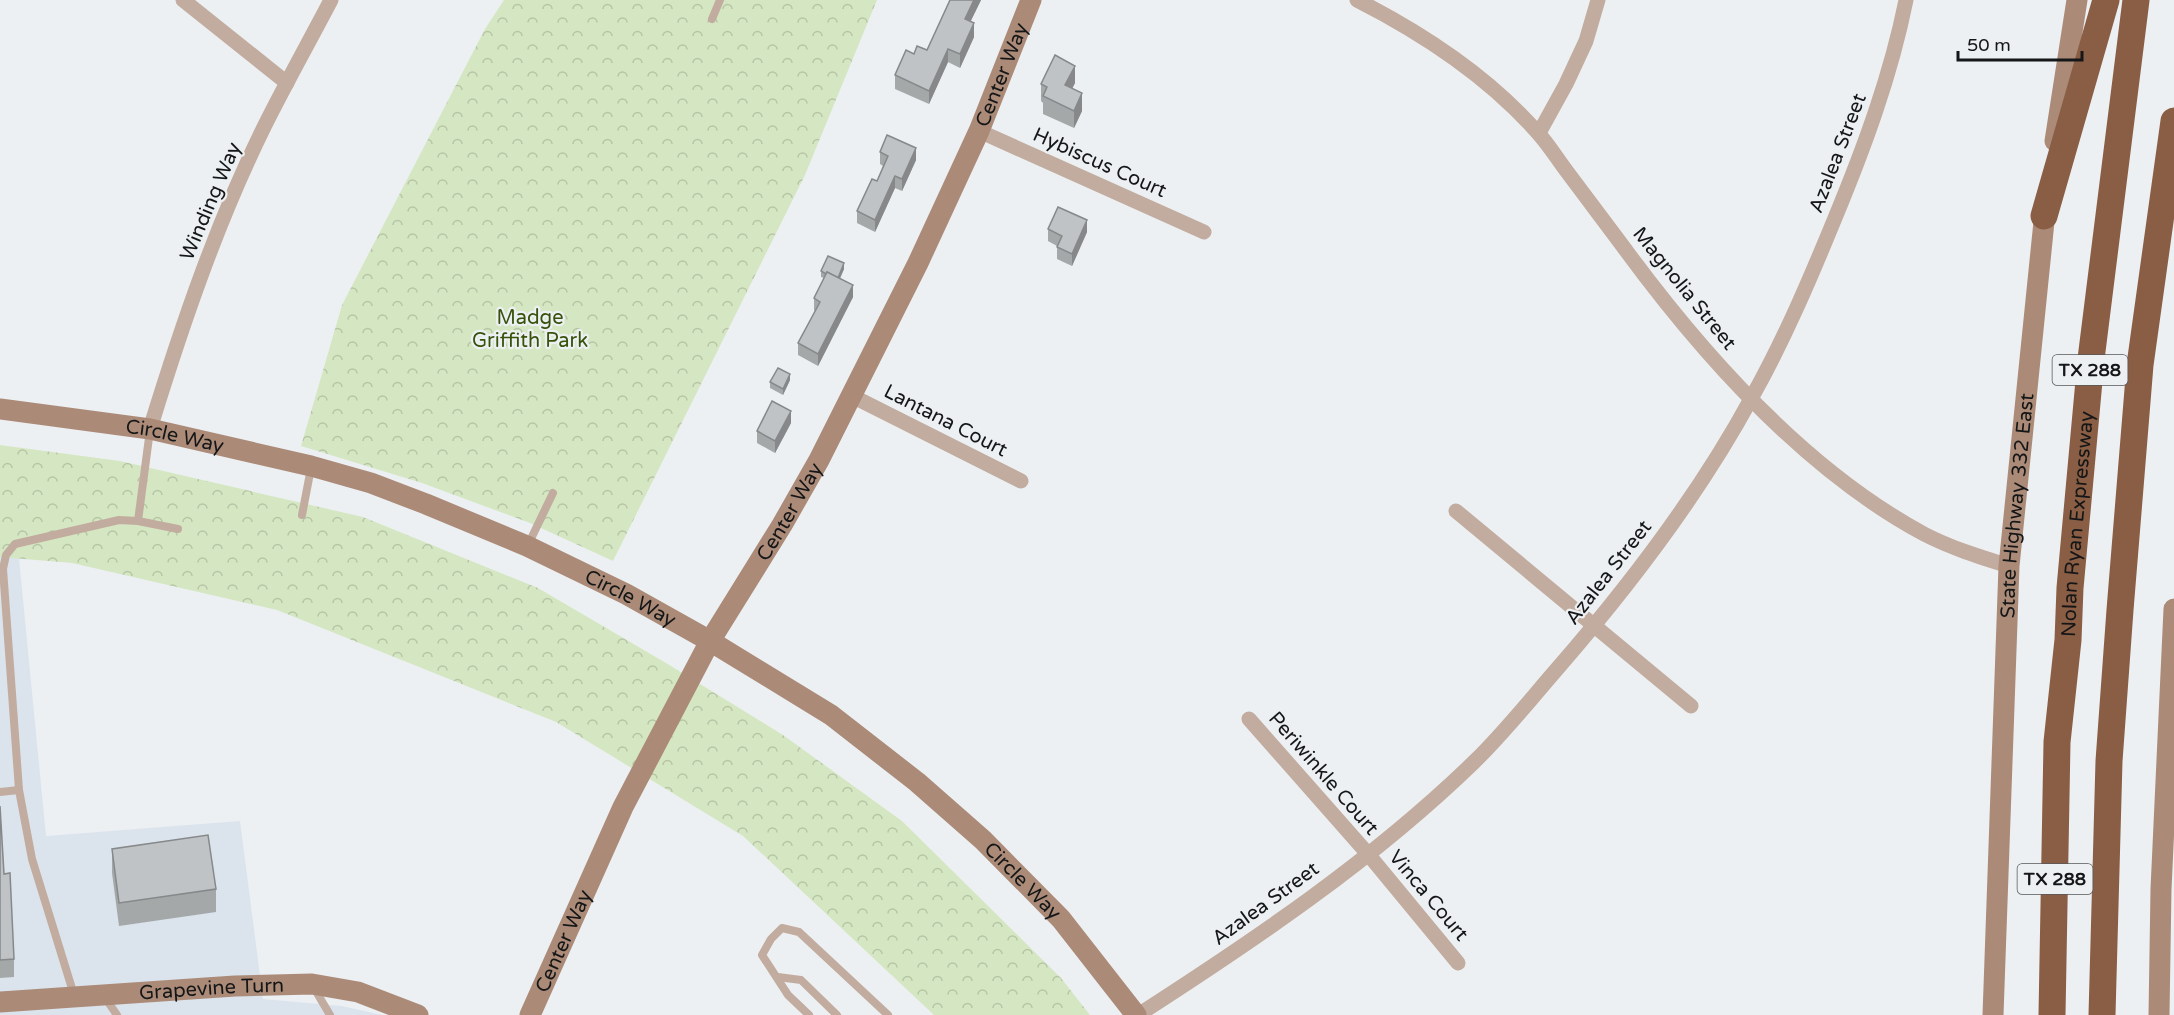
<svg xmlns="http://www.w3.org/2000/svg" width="2174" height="1015" font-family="'Varela Round',sans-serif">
<defs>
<pattern id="park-crowns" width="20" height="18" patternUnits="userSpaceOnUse" patternTransform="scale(1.5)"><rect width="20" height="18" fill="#d5e7c2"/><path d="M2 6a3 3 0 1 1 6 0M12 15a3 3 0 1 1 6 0" fill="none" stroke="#b6c5a6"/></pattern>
</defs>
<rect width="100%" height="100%" fill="#edf0f3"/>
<path fill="#dbe4ed" d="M0 557 19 558 46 836 240 821 263 999 342 1006 382 1015H0Z"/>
<g fill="url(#park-crowns)">
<path d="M504 0H877L805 175 613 561 530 523 422 483 301 446 342 305 485 29Z"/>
<path d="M0 445 120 461 363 517 538 588 666 663 783 735 902 821 1061 978 1090 1015H934L743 836 556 722 277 610 72 563 0 557Z"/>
</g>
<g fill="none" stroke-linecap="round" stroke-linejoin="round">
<g stroke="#c2ac9f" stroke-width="8">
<path d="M712 19 720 0"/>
<path d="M150 430 138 521 178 529"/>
<path d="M302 515 311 468"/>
<path d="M528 545 553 493"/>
<path d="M0 792 19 790"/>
<path d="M778 977 801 980 837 1015"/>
<path d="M314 988 330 1015"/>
<path d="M74 995 32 859 19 790 3 569 6 555 15 544 119 520 138 521"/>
<path d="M106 999 117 1015"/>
<path d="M809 1015 788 995 762 955 771 939 782 928 799 932 888 1015"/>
</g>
<g stroke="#c2ac9f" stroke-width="15">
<path d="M183 0 287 83"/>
<path d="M1357 0C1424 34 1488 76 1538 133 1549 145 1558 160 1568 173 1586 197 1604 221 1622 245 1701 353 1805 470 1924 534 1951 548 1980 557 2009 566"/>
<path d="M979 131 1204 232"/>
<path d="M1539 133 1566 84 1586 41 1598 0"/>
<path d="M852 396 1021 481"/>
<path d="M150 429C182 325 217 222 265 125 286 83 309 42 331 0"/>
<path d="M1456 511 1691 706"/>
<path d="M1249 719 1368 854 1458 963"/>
<path d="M1138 1015C1256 939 1373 860 1474 762 1503 734 1530 700 1557 669 1630 585 1699 495 1752 397 1784 340 1810 279 1835 218 1864 148 1891 75 1906 0"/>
</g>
<g stroke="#ab8b78" stroke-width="21">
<path d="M2055 141 2077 0"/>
<path id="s1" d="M0 409 150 429 311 466 371 483 426 504 527 546 626 594 710 641 831 715 917 782 983 840 1061 919 1136 1015"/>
<path id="s2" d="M0 1002 235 986 312 984 358 992 418 1015"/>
<path id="s3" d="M530 1015 623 807 710 641 782 525 819 460 918 263 979 131 1031 0"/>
<path id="s4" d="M1993 1015 2009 566 2046 202"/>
<path d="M2159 1015 2161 889 2174 609"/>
</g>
<g stroke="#8a5e44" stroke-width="27">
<path d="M2044 216 2106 0"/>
<path id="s5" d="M2052 1015 2057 742 2068 640 2070 588 2091 359 2136 0"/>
<path d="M2102 1015 2109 761 2120 610 2140 365 2174 121"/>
</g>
</g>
<g fill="#a4a8a9">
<path d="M950 0H981L970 22 974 37 960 68 948 62 929 104 895 89V75L914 54 927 50Z"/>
<path d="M1075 83 1072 88 1082 111 1074 128 1043 114V103L1041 101V84Z"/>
<path d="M880 152 916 160 902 191 895 188 875 232 857 223V211L877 181 883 166 880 164Z"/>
<path d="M1048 229 1087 232 1072 266 1057 259V246L1048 241Z"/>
<path d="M844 269 840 279 853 297 818 366 798 355V343L815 311 814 310V298L824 278 821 277V271Z"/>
<path d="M790 380 783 395 770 388V382Z"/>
<path d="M791 423 775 453 757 443V431Z"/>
<path d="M0 806 4 874 14 959V977L0 978Z"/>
<path d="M112 849 216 889V912L119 926 112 873Z"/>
</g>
<g fill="#86888a">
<path d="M974 0H981L965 33V19Z"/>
<path d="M974 23V37L960 68V54Z"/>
<path d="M948 49V62L929 104V91Z"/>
<path d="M1075 66V83L1065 103V85Z"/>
<path d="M1082 93V111L1074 128V111Z"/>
<path d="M916 148V160L902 191V179Z"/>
<path d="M895 176V188L875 232V220Z"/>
<path d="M1087 220V232L1072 266V254Z"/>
<path d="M844 263V269L837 284V278Z"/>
<path d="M853 285V297L818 366V354Z"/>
<path d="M790 374V380L783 395V389Z"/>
<path d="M791 411V423L775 453V441Z"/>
</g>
<g fill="#bfc3c5" stroke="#86888a" stroke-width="1.5">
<path d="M950 0H974L965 19 974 23 960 54 948 49 929 91 895 75 906 50 914 54 917 46 927 50Z"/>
<path d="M1055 55 1075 66 1065 85 1082 93 1074 111 1043 96 1047 87 1041 84Z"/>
<path d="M887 135 916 148 902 179 895 176 875 220 857 211 872 179 877 181 888 156 880 152Z"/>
<path d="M1058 207 1087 220 1072 254 1057 247 1062 236 1048 229Z"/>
<path d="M828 256 844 263 838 278 827 272 826 274 821 271Z"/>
<path d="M827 272 853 285 818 354 798 343 820 302 814 298Z"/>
<path d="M778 368 790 374 783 389 770 382Z"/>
<path d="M772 401 791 411 775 441 757 431Z"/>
<path d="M0 806 4 874 10 873 14 959 0 960Z"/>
<path d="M208 835 216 889 119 903 112 849Z"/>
</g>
<g text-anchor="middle" stroke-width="4.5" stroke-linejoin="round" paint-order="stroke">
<g fill="#edf0f3" stroke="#565759" stroke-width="1.5">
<rect x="2052.5" y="355" width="75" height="30" rx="4.5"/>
<rect x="2017.5" y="864" width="75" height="30" rx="4.5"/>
</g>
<g font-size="18" font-weight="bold" fill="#151617">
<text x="2090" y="376">TX 288</text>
<text x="2055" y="885">TX 288</text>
</g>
<g font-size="20" fill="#151617" stroke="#edf0f3">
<text dy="7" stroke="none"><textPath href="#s3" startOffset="1053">Center Way</textPath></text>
<text transform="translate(1837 153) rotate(-69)" y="7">Azalea Street</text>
<text transform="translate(1100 162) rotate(24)" y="7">Hybiscus Court</text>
<text transform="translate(210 201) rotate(-67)" y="7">Winding Way</text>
<text transform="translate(1685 288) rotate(51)" y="7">Magnolia Street</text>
<text transform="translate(946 420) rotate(27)" y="7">Lantana Court</text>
<text dy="7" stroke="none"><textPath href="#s1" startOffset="177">Circle Way</textPath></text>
<text dy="7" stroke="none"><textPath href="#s4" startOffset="510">State Highway 332 East</textPath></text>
<text dy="7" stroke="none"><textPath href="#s3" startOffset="567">Center Way</textPath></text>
<text dy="7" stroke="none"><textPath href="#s5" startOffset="492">Nolan Ryan Expressway</textPath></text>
<text transform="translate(1608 572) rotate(-52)" y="7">Azalea Street</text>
<text dy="7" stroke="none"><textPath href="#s1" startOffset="663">Circle Way</textPath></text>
<text transform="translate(1324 773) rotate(49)" y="7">Periwinkle Court</text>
<text dy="7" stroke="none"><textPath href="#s1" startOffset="1149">Circle Way</textPath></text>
<text transform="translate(1429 895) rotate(50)" y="7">Vinca Court</text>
<text transform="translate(1265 903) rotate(-36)" y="7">Azalea Street</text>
<text dy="7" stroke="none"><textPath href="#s3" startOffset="81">Center Way</textPath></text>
<text dy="7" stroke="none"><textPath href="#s2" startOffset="212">Grapevine Turn</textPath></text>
</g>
<g font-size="20" fill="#375209" stroke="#edf0f3">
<text x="530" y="324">Madge<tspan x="530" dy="23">Griffith Park</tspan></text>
</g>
</g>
<path d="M1958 51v9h124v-9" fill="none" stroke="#151617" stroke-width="3"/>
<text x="1967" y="51" font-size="18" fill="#151617" stroke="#edf0f3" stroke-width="4.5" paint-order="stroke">50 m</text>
</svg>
